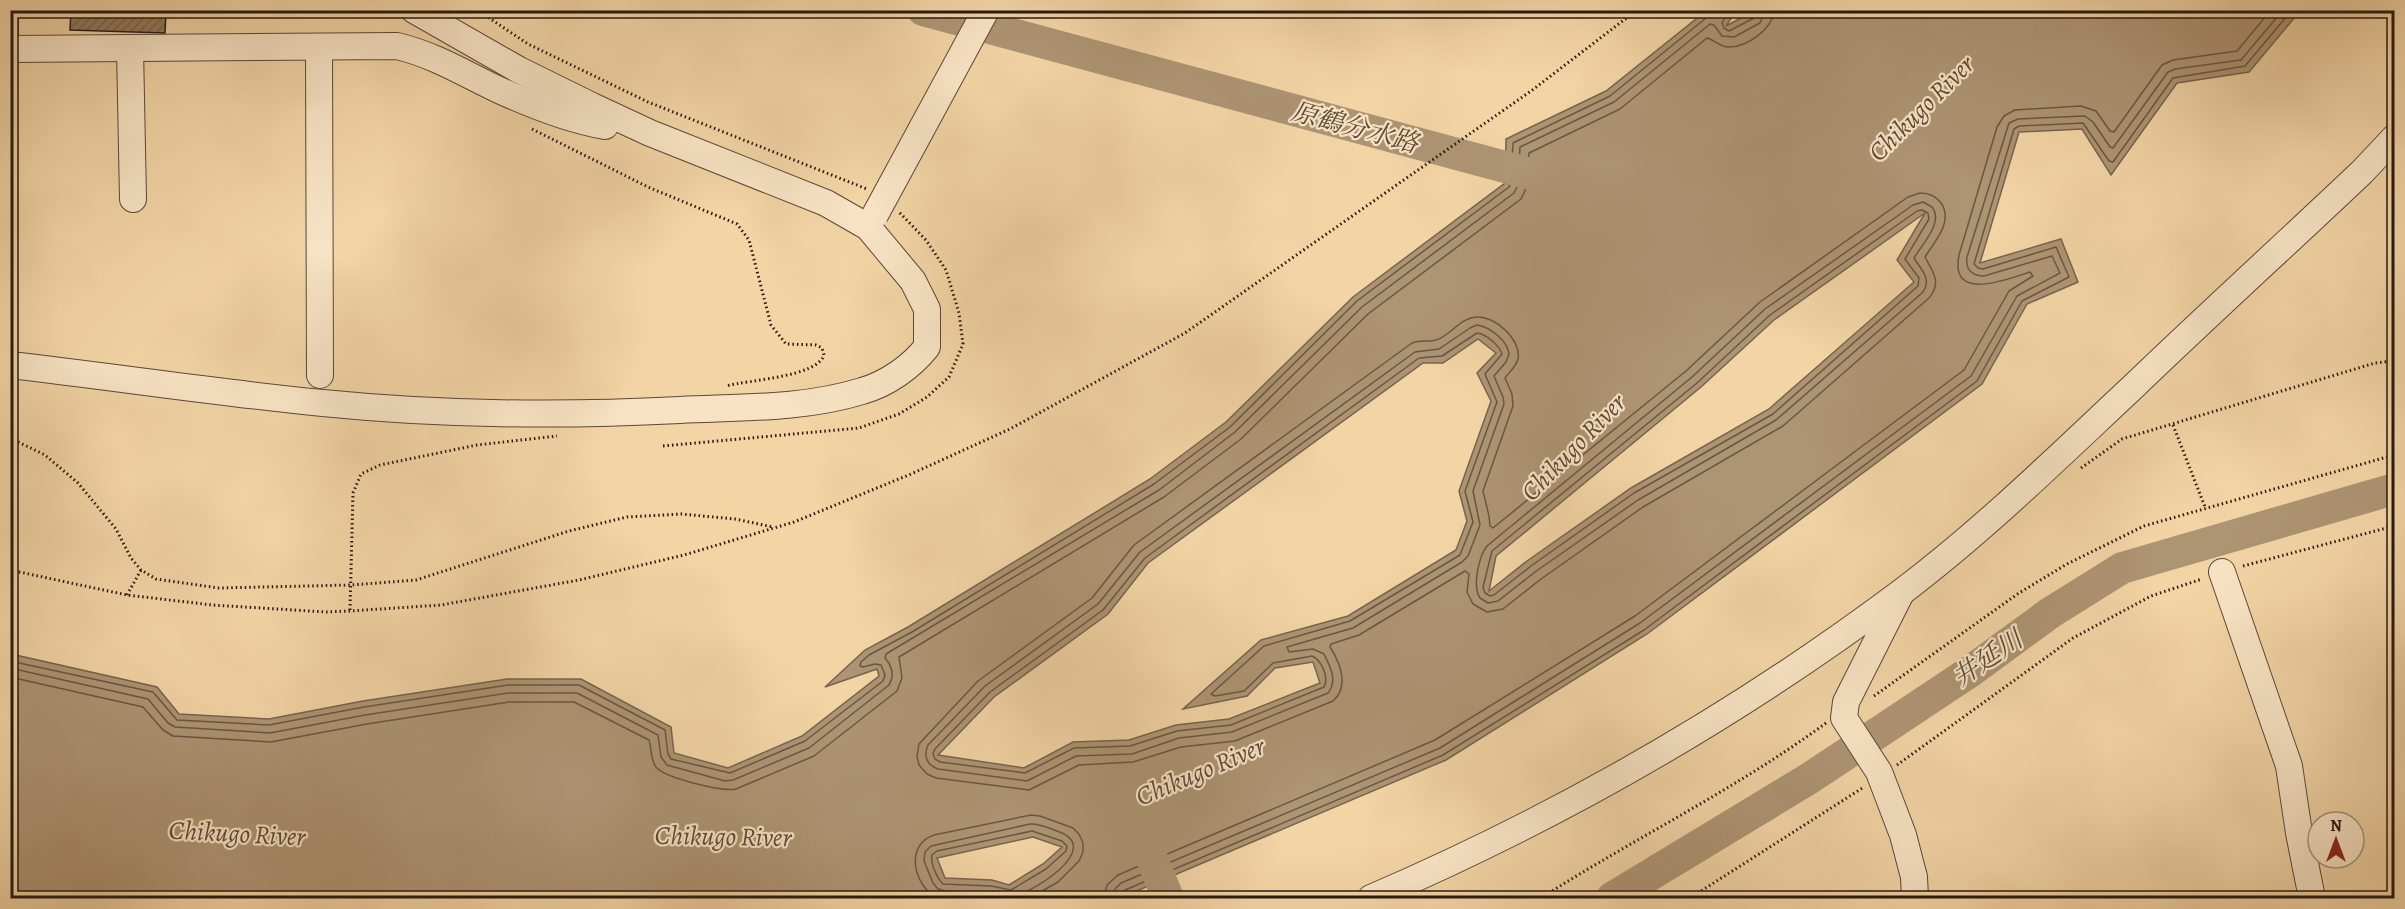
<svg xmlns="http://www.w3.org/2000/svg" width="2405" height="909" font-family="Alegreya,'Noto Serif JP',serif">
<defs>
<pattern id="building-hatch" width="6" height="6" patternUnits="userSpaceOnUse" patternTransform="scale(1.5)"><rect width="6" height="6" fill="#917a5f"/><path d="M-1 1l2-2M0 6l6-6M5 7l2-2" fill="none" stroke="#76634d"/></pattern>
</defs>
<rect width="100%" height="100%" fill="#f2d4a5"/>
<filter id="stains"><feTurbulence type="fractalNoise" baseFrequency=".00333" numOctaves="4"/><feColorMatrix values="0 0 0 0 .2 0 0 0 0 .09 0 0 0 0 .02 0 0 0 .5 -.17"/></filter>
<radialGradient id="worn" r=".72"><stop offset=".6" stop-color="#630" stop-opacity="0"/><stop offset="1" stop-color="#630" stop-opacity=".3"/></radialGradient>
<path fill="#ad9473" stroke="#77634d" stroke-width="1.5" fill-rule="evenodd" d="M1756 10 2300 11 2249 72 2177 83 2111 175 2082 129 2019 132 1980 263 2061 239 2078 282 2027 304 1982 384 1647 634 1446 760 1120 898H41L11 890V654L157 687 179 714 269 719 363 701 507 679H581L671 727 674 753 728 768 802 736 879 676 877 669 825 687 865 650 908 627 1150 479 1226 422 1353 297 1505 183 1506 139 1606 91 1706 11H1736L1726 26ZM1925 213 1897 260 1914 282 1769 409 1631 488 1527 561 1489 591 1496 556 1701 387 1774 320ZM1478 339 1496 353 1477 373 1491 401 1459 491 1467 521 1456 550 1348 616 1261 640 1183 709 1247 696 1275 668 1313 662 1320 683 1229 719 1176 725 1129 740 1073 742 1024 768 938 755 994 697 1108 614 1148 563 1423 363H1443ZM1033 837 1062 847 1043 864 1009 885 992 880 945 878 937 858Z"/>
<g fill="none" stroke-linecap="round" stroke-linejoin="round">
<g stroke="#6a5643" stroke-width="1.5">
<path d="M1729 10 1722 23 1724 28 1729 31 1754 18 1757 10"/>
<path d="M1920 193C1928 193 1936 196 1941 203 1954 222 1934 242 1925 257 1933 272 1942 283 1929 298L1783 426 1643 507 1541 579 1503 609 1487 612 1473 604 1467 592 1469 574 1465 571 1359 635 1331 644 1330 647C1341 664 1349 687 1333 701L1235 741 1181 747 1133 762 1079 765 1029 790 936 778 927 774 919 765 917 756 919 744 978 681 1092 598 1134 545 1412 343C1420 340 1428 342 1436 340 1450 336 1460 318 1476 317 1494 315 1522 340 1518 359 1516 367 1509 372 1505 378L1512 394 1513 406 1483 491 1489 516 1490 526 1493 528 1686 371 1760 302 1908 197Z"/>
<path d="M1923 202 1932 207C1944 223 1922 244 1914 258 1921 270 1933 279 1922 293L1776 420 1638 500 1535 572 1498 601 1488 603 1480 598C1472 586 1479 556 1487 546L1692 377 1765 309 1913 205Z"/>
<path d="M1922 210 1928 213 1929 219 1905 259 1919 278 1918 286 1773 414 1634 493 1531 566 1494 595 1490 596 1485 593 1483 587 1492 551 1697 383 1770 315 1917 211Z"/>
<path d="M1477 325C1490 327 1508 341 1509 354L1506 362 1494 376 1503 397 1504 404 1473 491 1480 525 1468 556 1462 562 1353 628 1287 647 1289 652 1313 649 1324 654C1330 666 1338 681 1328 693L1232 732 1179 738 1132 754 1076 756 1027 781 938 769C927 765 923 756 928 745L985 686 1098 604 1140 552 1415 352 1439 349 1470 328Z"/>
<path d="M1477 333C1486 334 1499 345 1502 354L1485 374 1497 402 1465 491 1473 522 1460 555 1350 621 1264 646 1211 694 1215 696 1244 691 1273 663 1312 656C1322 660 1329 678 1324 687L1231 725 1177 731 1130 746 1074 748 1025 773 940 762 935 759 933 754 935 749 990 692 1103 610 1145 558 1419 358 1442 356Z"/>
<path d="M10 661 153 692 177 720 269 725 364 707 508 685H579L665 730 668 754 671 759 730 773 805 741 883 681 885 675 881 665 875 664 863 667 860 666 861 662 869 655 912 632 1154 484 1230 427 1357 301 1509 187 1511 183 1513 143 1610 96 1706 18 1709 10"/>
<path d="M10 668 148 699 168 723 175 727 270 733 365 715 508 693H577L658 735 661 757 667 765 725 781 733 780 809 748 889 685C895 675 892 666 885 658L886 654 1159 490 1235 432 1362 307 1514 193 1518 185 1520 147 1614 102 1710 24 1714 25 1722 36 1734 37 1760 23 1765 10"/>
<path d="M10 677 143 707 163 730 173 736 271 742 367 724 509 702H574L649 740C652 749 650 759 656 767 665 778 722 792 736 789L814 756 897 691 902 678 899 657 1164 497 1241 439 1368 314 1521 199 1527 186 1529 153 1620 109 1707 38C1715 40 1720 47 1729 47 1747 47 1773 29 1774 10"/>
<path d="M1030 824C1039 823 1048 828 1057 831 1107 848 1029 895 1009 898L989 893 945 891 938 889 933 883 924 861 925 852 931 846Z"/>
<path d="M1032 831 1062 841 1067 846 1066 851 1046 869 1011 890 991 886 943 884C937 878 930 863 932 855L937 851Z"/>
<path d="M937 898C914 886 904 845 934 835L1031 815 1040 816 1073 828 1079 834 1083 843V852L1079 861 1058 882 1030 898"/>
<path d="M1104 898 1107 885 1118 875 1435 740 1635 616 1964 370 2009 291 2033 276 2030 272C2008 279 1949 303 1959 255L1997 127 2004 116 2015 110 2081 106 2096 111 2110 131 2114 132 2162 65 2173 60 2237 51 2271 10"/>
<path d="M1113 898 1115 889 1121 883 1440 748 1640 623 1971 376 2017 296 2060 273 2052 256 1984 276C1972 276 1965 269 1967 257L2009 123 2018 119 2085 116 2093 122 2110 147 2113 148 2168 72 2175 69 2241 60 2283 10"/>
<path d="M1120 898 1125 890 1443 755 1644 630 1977 381 2022 301 2069 277 2056 247 1983 269 1978 268 1974 264 2014 129 2019 126 2083 123 2109 161 2113 162 2173 78 2245 66 2292 10"/>
</g>
<g stroke="#ad9473" stroke-width="32">
<path d="M923 10 1546 178"/>
<path d="M1146 844 1168 898"/>
<path d="M1612 898 1810 778 1968 673 2050 613 2122 568 2394 489"/>
</g>
</g>
<g fill="url(#building-hatch)" stroke="#271913" stroke-width="1.5">
<rect x="10" y="10" width="8" height="30"/>
<path d="M71 10H166L165 33 70 30Z"/>
</g>
<g fill="none" stroke-linecap="round" stroke-linejoin="round">
<g stroke="#5a4838" stroke-width="28">
<g id="minor">
<path d="M319 47 320 375"/>
<path d="M130 48 133 199"/>
<path d="M10 49 397 46C435 55 465 74 499 90 532 105 570 120 605 126"/>
<path d="M10 365C115 377 219 393 323 403 441 415 562 416 680 410 741 407 804 409 862 391 887 384 911 367 927 347V309L913 281 868 227 826 203 650 133 592 106 519 70 414 10"/>
<path d="M2222 572 2289 766 2299 833 2312 898"/>
<path d="M1900 595 1846 702 1844 718 1879 772 1903 835 1914 877 1915 898"/>
<path d="M1371 898C1559 817 1739 714 1903 591 1986 528 2059 456 2135 385 2210 313 2287 243 2362 172L2394 138"/>
</g>
</g>
<g stroke="#271913" stroke-width="3" stroke-dasharray="1.5 3" stroke-linecap="butt">
<path d="M477 10 528 44 648 102 867 189"/>
<path d="M532 129 648 187 737 224 749 240 771 325 786 344 816 345 822 348 824 355C817 377 748 380 726 386"/>
<path d="M2173 425 2205 507"/>
<path d="M10 438 45 455 78 483 116 529 131 558 141 570 156 579 219 588 351 585 416 580 569 531 627 517 681 514 735 519 773 527"/>
<path d="M663 446 859 428 899 414 927 397 949 377 963 344 959 313 946 270 926 240 899 212"/>
<path d="M2081 468 2122 439 2375 363 2394 361"/>
<path d="M2243 566 2394 526"/>
<path d="M10 570 127 595 212 605 326 612 350 611 441 605 579 580 684 555 794 522 911 474 1010 429 1185 333 1531 91 1637 10"/>
<path d="M127 595 141 570"/>
<path d="M350 610 353 493 361 474 380 465 477 445 557 436"/>
<path d="M1874 696 2019 593 2067 564 2144 526 2394 455"/>
<path d="M1897 765 2073 638 2151 596 2202 579"/>
<path d="M1541 898C1635 838 1736 789 1826 723"/>
<path d="M1690 898 1864 787"/>
</g>
<use href="#minor" stroke="#f7e3c4" stroke-width="26"/>
<g stroke="#5a4838" stroke-width="28" stroke-linecap="butt">
<path id="minor-bridge" d="M875 215 986 10"/>
</g>
<use href="#minor-bridge" stroke="#f7e3c4" stroke-width="26"/>
</g>
<g text-anchor="middle" stroke-width="4.5" stroke-linejoin="round" paint-order="stroke">
<g font-size="26" font-style="italic" fill="#5d4a39" stroke="#f7e3c4">
<text transform="translate(1921 108) rotate(-45)" y="9">Chikugo River</text>
<text transform="translate(1355 127) rotate(15)" y="9">原鶴分水路</text>
<text transform="translate(1573 447) rotate(-46)" y="9">Chikugo River</text>
<text transform="translate(1987 658) rotate(-34)" y="9">井延川</text>
<text transform="translate(1200 771) rotate(-23)" y="9">Chikugo River</text>
<text transform="translate(237 833) rotate(3)" y="9">Chikugo River</text>
<text transform="translate(723 836) rotate(1)" y="9">Chikugo River</text>
</g>
</g>
<rect width="2405" height="909" fill="none" stroke="#f2d4a5" stroke-width="36"/>
<rect x="12" y="12" width="2381" height="885" fill="none" stroke="#271913" stroke-width="3"/>
<rect x="18" y="18" width="2369" height="873" fill="none" stroke="#271913" stroke-width="1.5"/>
<g transform="translate(2336 840)"><circle r="28" fill="#f7e3c4" stroke="#a4927d" stroke-width="1.5"/>
<path d="M0-4.5L10 22L0 15L-10 22Z" fill="#8f2418"/>
<text y="-9" font-size="16" font-weight="bold" text-anchor="middle" fill="#271913">N</text>
</g>
<rect width="100%" height="100%" filter="url(#stains)"/>
<rect width="100%" height="100%" fill="url(#worn)"/>
</svg>
